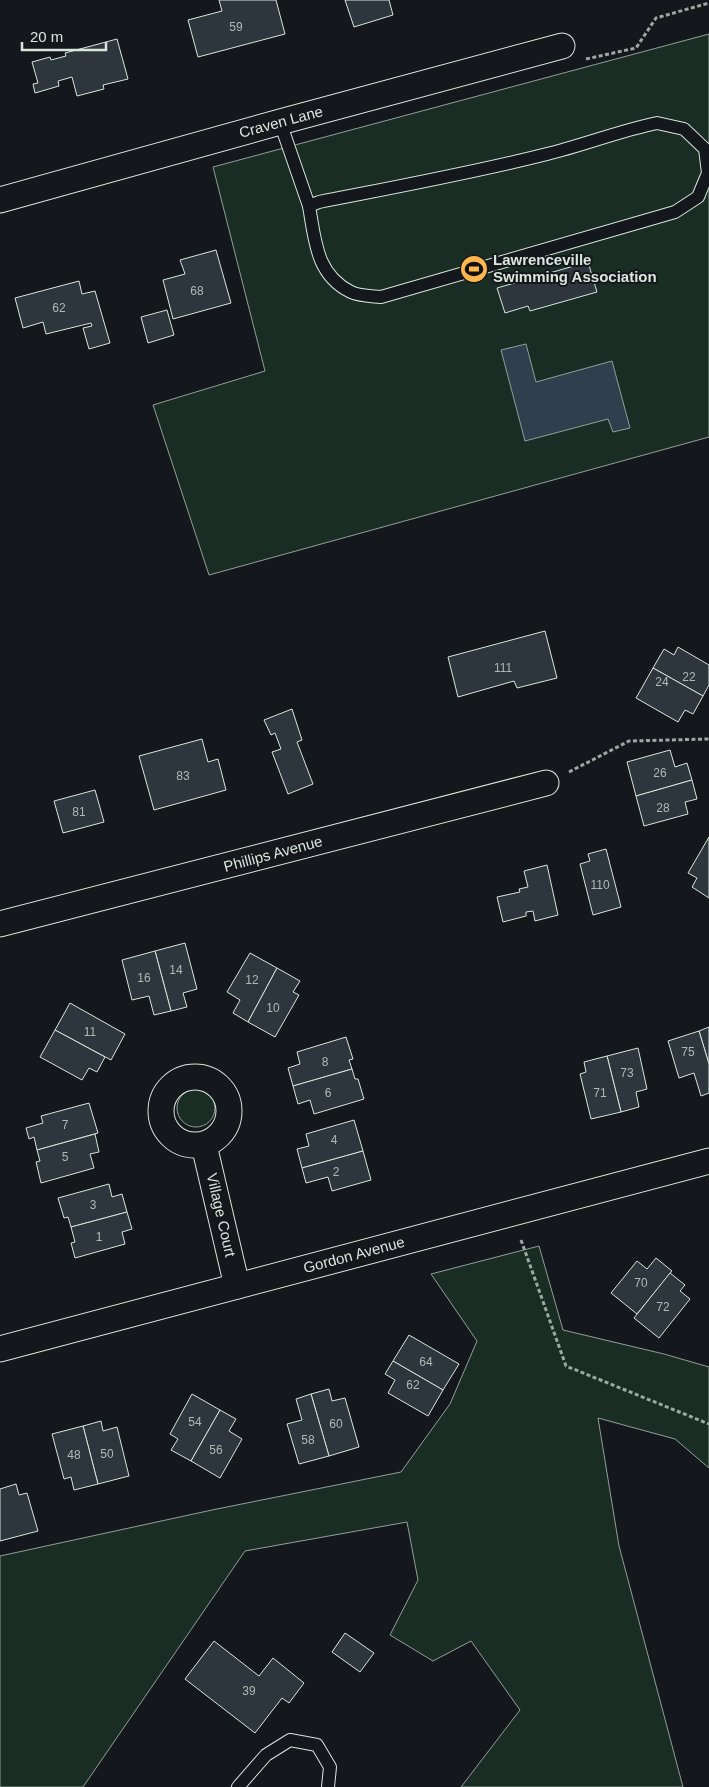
<svg xmlns="http://www.w3.org/2000/svg" width="709" height="1787" font-family="Arial,sans-serif">
<rect width="100%" height="100%" fill="#14181c"/>
<g fill="#1a2d24" stroke="#939e99">
<path d="M709 34V437L209 575 153 405 265 371 213 167Z"/>
<circle cx="196" cy="1108" r="19"/>
<path d="M539 1246 563 1330 664 1354 709 1367V1468L675 1439 598 1418 619 1546 683 1787H461L520 1710 471 1641 433 1661 390 1635 418 1580 407 1522 245 1551 83 1787H0V1556L212 1510 401 1472 450 1404 477 1341 431 1274Z"/>
</g>
<path fill="#2f3f4d" stroke="#939e99" d="M526 344 536 382 612 361 630 428 613 432 608 419 525 441 501 350Z"/>
<g fill="#2c363c" stroke="#d8e6dc">
<path d="M219 0H276L285 34 198 57 188 20 222 11Z"/>
<path d="M345 0H389L393 15 354 27Z"/>
<path d="M117 39 128 79 103 85 104 89 77 96 72 77 58 81 59 86 35 93 33 84 38 83 32 62 50 57 51 60 66 56 65 53Z"/>
<path d="M216 250 231 303 173 319 163 280 185 274 180 260Z"/>
<path d="M588 262 597 292 530 311 528 306 505 313 497 288Z"/>
<path d="M79 281 82 294 95 291 110 343 89 349 83 328 92 326 91 323 46 334 43 322 23 328 15 298Z"/>
<path d="M167 310 174 335 148 343 141 317Z"/>
<path d="M545 631 557 678 517 688 514 681 458 697 448 657Z"/>
<path d="M678 647 709 665V685L703 696 653 668 664 649 674 655Z"/>
<path d="M653 668 703 696 693 714 685 710 678 722 636 698Z"/>
<path d="M292 709 302 740 297 742 313 784 288 794 272 752 281 749 275 733 271 735 264 720Z"/>
<path d="M202 739 208 762 218 759 226 790 154 810 139 756Z"/>
<path d="M670 750 675 767 687 763 692 780 636 796 627 762Z"/>
<path d="M692 780 697 799 685 802 688 814 644 826 636 796Z"/>
<path d="M95 790 104 822 63 833 54 801Z"/>
<path d="M709 837V898L692 887 697 878 688 873Z"/>
<path d="M606 849 621 907 593 915 580 864 590 861 588 854Z"/>
<path d="M547 865 558 915 535 921 533 911 526 912V916L503 922 497 897 520 892 519 889 528 887 524 871Z"/>
<path d="M185 943 197 989 183 993 187 1007 171 1011 155 951Z"/>
<path d="M155 951 171 1011 154 1015 149 996 132 1000 122 960Z"/>
<path d="M250 953 277 968 248 1022 233 1013 240 1000 227 992Z"/>
<path d="M277 968 300 981 293 992 299 995 275 1037 248 1022Z"/>
<path d="M70 1003 125 1034 111 1060 55 1030Z"/>
<path d="M709 1027V1064L699 1031Z"/>
<path d="M55 1030 105 1057 97 1072 89 1068 82 1080 40 1057Z"/>
<path d="M699 1031 709 1064V1093L701 1096 694 1073 679 1078 668 1041Z"/>
<path d="M346 1037 353 1059 349 1060 352 1069 293 1086 288 1068 300 1064 297 1052Z"/>
<path d="M638 1048 647 1089 636 1092 639 1107 621 1112 607 1056Z"/>
<path d="M607 1056 621 1112 591 1119 580 1074 586 1072 584 1062Z"/>
<path d="M352 1069 355 1079H358L364 1099 314 1114 310 1100 298 1104 293 1086Z"/>
<path d="M89 1103 98 1133 37 1150 34 1137 29 1139 26 1128 43 1123 41 1116Z"/>
<path d="M354 1120 363 1151 302 1168 297 1149 309 1146 306 1134Z"/>
<path d="M95 1134 99 1152 90 1154 94 1168 41 1183 36 1162 40 1161 37 1150Z"/>
<path d="M363 1151 371 1180 332 1191 328 1177 306 1183 302 1168Z"/>
<path d="M109 1184 112 1197 122 1194 127 1212 71 1227 68 1217 64 1218 58 1198Z"/>
<path d="M127 1212 132 1229 122 1232 125 1244 75 1258 71 1243 75 1242 71 1227Z"/>
<path d="M656 1258 672 1271 637 1314 611 1293 637 1261 647 1269Z"/>
<path d="M670 1273 685 1285 680 1291 690 1299 659 1338 634 1318Z"/>
<path d="M409 1335 459 1364 443 1390 393 1361Z"/>
<path d="M393 1361 443 1390 428 1416 388 1393 395 1380 385 1374Z"/>
<path d="M329 1389 332 1401 345 1398 359 1447 329 1456 311 1394Z"/>
<path d="M192 1394 220 1410 191 1461 171 1450 178 1439 170 1434Z"/>
<path d="M311 1394 329 1456 299 1464 287 1424 302 1420 296 1399Z"/>
<path d="M220 1410 236 1419 229 1431 242 1439 220 1478 191 1461Z"/>
<path d="M101 1421 103 1431 117 1427 129 1476 98 1484 83 1426Z"/>
<path d="M83 1426 98 1484 74 1490 71 1477 64 1479 52 1434Z"/>
<path d="M16 1484 19 1495 27 1493 38 1531 0 1541V1489Z"/>
<path d="M345 1633 374 1653 360 1672 332 1652Z"/>
<path d="M214 1641 259 1676 273 1658 304 1683 289 1703 282 1698 255 1733 185 1679Z"/>
</g>
<g fill="none" stroke-linecap="round" stroke-linejoin="round">
<g stroke="#d8e6dc" stroke-width="14">
<g id="service">
<path d="M280 122 309 206"/>
<path d="M657 123 684 129 705 149 708 173 698 197 675 212 381 297C372 296 359 296 351 292 316 275 315 240 309 206L319 202C395 187 472 173 547 154 584 145 619 131 657 123Z"/>
<path d="M238 1787 266 1755 290 1740 317 1745 330 1767 328 1787"/>
</g>
</g>
<g stroke="#d8e6dc" stroke-width="27">
<g id="minor">
<path d="M0 200 280 122 562 46"/>
<path d="M0 924 546 783"/>
<circle cx="195" cy="1111" r="34"/>
<path d="M204 1145 237 1286"/>
<path d="M0 1349 709 1161"/>
</g>
</g>
<g stroke="#9da8a2" stroke-width="3" stroke-dasharray="4 2.5" stroke-linecap="butt">
<path d="M586 59 636 48 656 18 709 3"/>
<path d="M569 772 629 741 709 739"/>
<path d="M521 1240 566 1366 709 1424"/>
</g>
<use href="#service" stroke="#14181c" stroke-width="12"/>
<use href="#minor" stroke="#14181c" stroke-width="25"/>
</g>
<defs>
<g id="stadium-disc" transform="scale(1.4375)"><circle r="9.5" fill="#ffb74d" stroke="#14181c"/><path d="M0-5a6.5 5 0 1 0 0 10a6.5 5 0 1 0 0-10ZM-3.5-1.8h7v3.6h-7Z" fill="#111"/></g>
</defs>
<g fill-rule="evenodd">
<use href="#stadium-disc" x="474" y="269"/>
</g>
<g text-anchor="middle" stroke-width="4" stroke-linejoin="round" paint-order="stroke">
<g font-size="12" fill="#adbab4">
<text x="236" y="31">59</text>
<text x="197" y="295">68</text>
<text x="59" y="312">62</text>
<text x="503" y="672">111</text>
<text x="689" y="681">22</text>
<text x="662" y="686">24</text>
<text x="660" y="777">26</text>
<text x="183" y="780">83</text>
<text x="663" y="812">28</text>
<text x="79" y="816">81</text>
<text x="600" y="889">110</text>
<text x="176" y="974">14</text>
<text x="144" y="982">16</text>
<text x="252" y="984">12</text>
<text x="273" y="1012">10</text>
<text x="90" y="1036">11</text>
<text x="688" y="1056">75</text>
<text x="325" y="1066">8</text>
<text x="627" y="1077">73</text>
<text x="328" y="1097">6</text>
<text x="600" y="1097">71</text>
<text x="65" y="1129">7</text>
<text x="334" y="1144">4</text>
<text x="65" y="1161">5</text>
<text x="336" y="1176">2</text>
<text x="93" y="1209">3</text>
<text x="99" y="1241">1</text>
<text x="641" y="1287">70</text>
<text x="663" y="1311">72</text>
<text x="426" y="1366">64</text>
<text x="413" y="1389">62</text>
<text x="195" y="1426">54</text>
<text x="336" y="1428">60</text>
<text x="308" y="1444">58</text>
<text x="216" y="1454">56</text>
<text x="107" y="1458">50</text>
<text x="74" y="1459">48</text>
<text x="249" y="1695">39</text>
</g>
<g font-size="15" fill="#d8e6dc" stroke="#14181c">
<text transform="translate(281 122) rotate(-15)" y="5">Craven Lane</text>
<text transform="translate(273 854) rotate(-15)" y="5">Phillips Avenue</text>
<text transform="translate(221 1215) rotate(77)" y="5">Village Court</text>
<text transform="translate(354 1255) rotate(-15)" y="5">Gordon Avenue</text>
</g>
<g font-size="15" font-weight="bold" fill="#d8e6dc" stroke="#14181c" text-anchor="start">
<text x="493" y="265">Lawrenceville<tspan x="493" dy="17">Swimming Association</tspan></text>
</g>
</g>
<path d="M22 42v8h84v-8" fill="none" stroke="#d8e6dc" stroke-width="2.5"/>
<text x="30" y="42" font-size="15" fill="#d8e6dc" stroke="#14181c" stroke-width="4" paint-order="stroke">20 m</text>
</svg>
